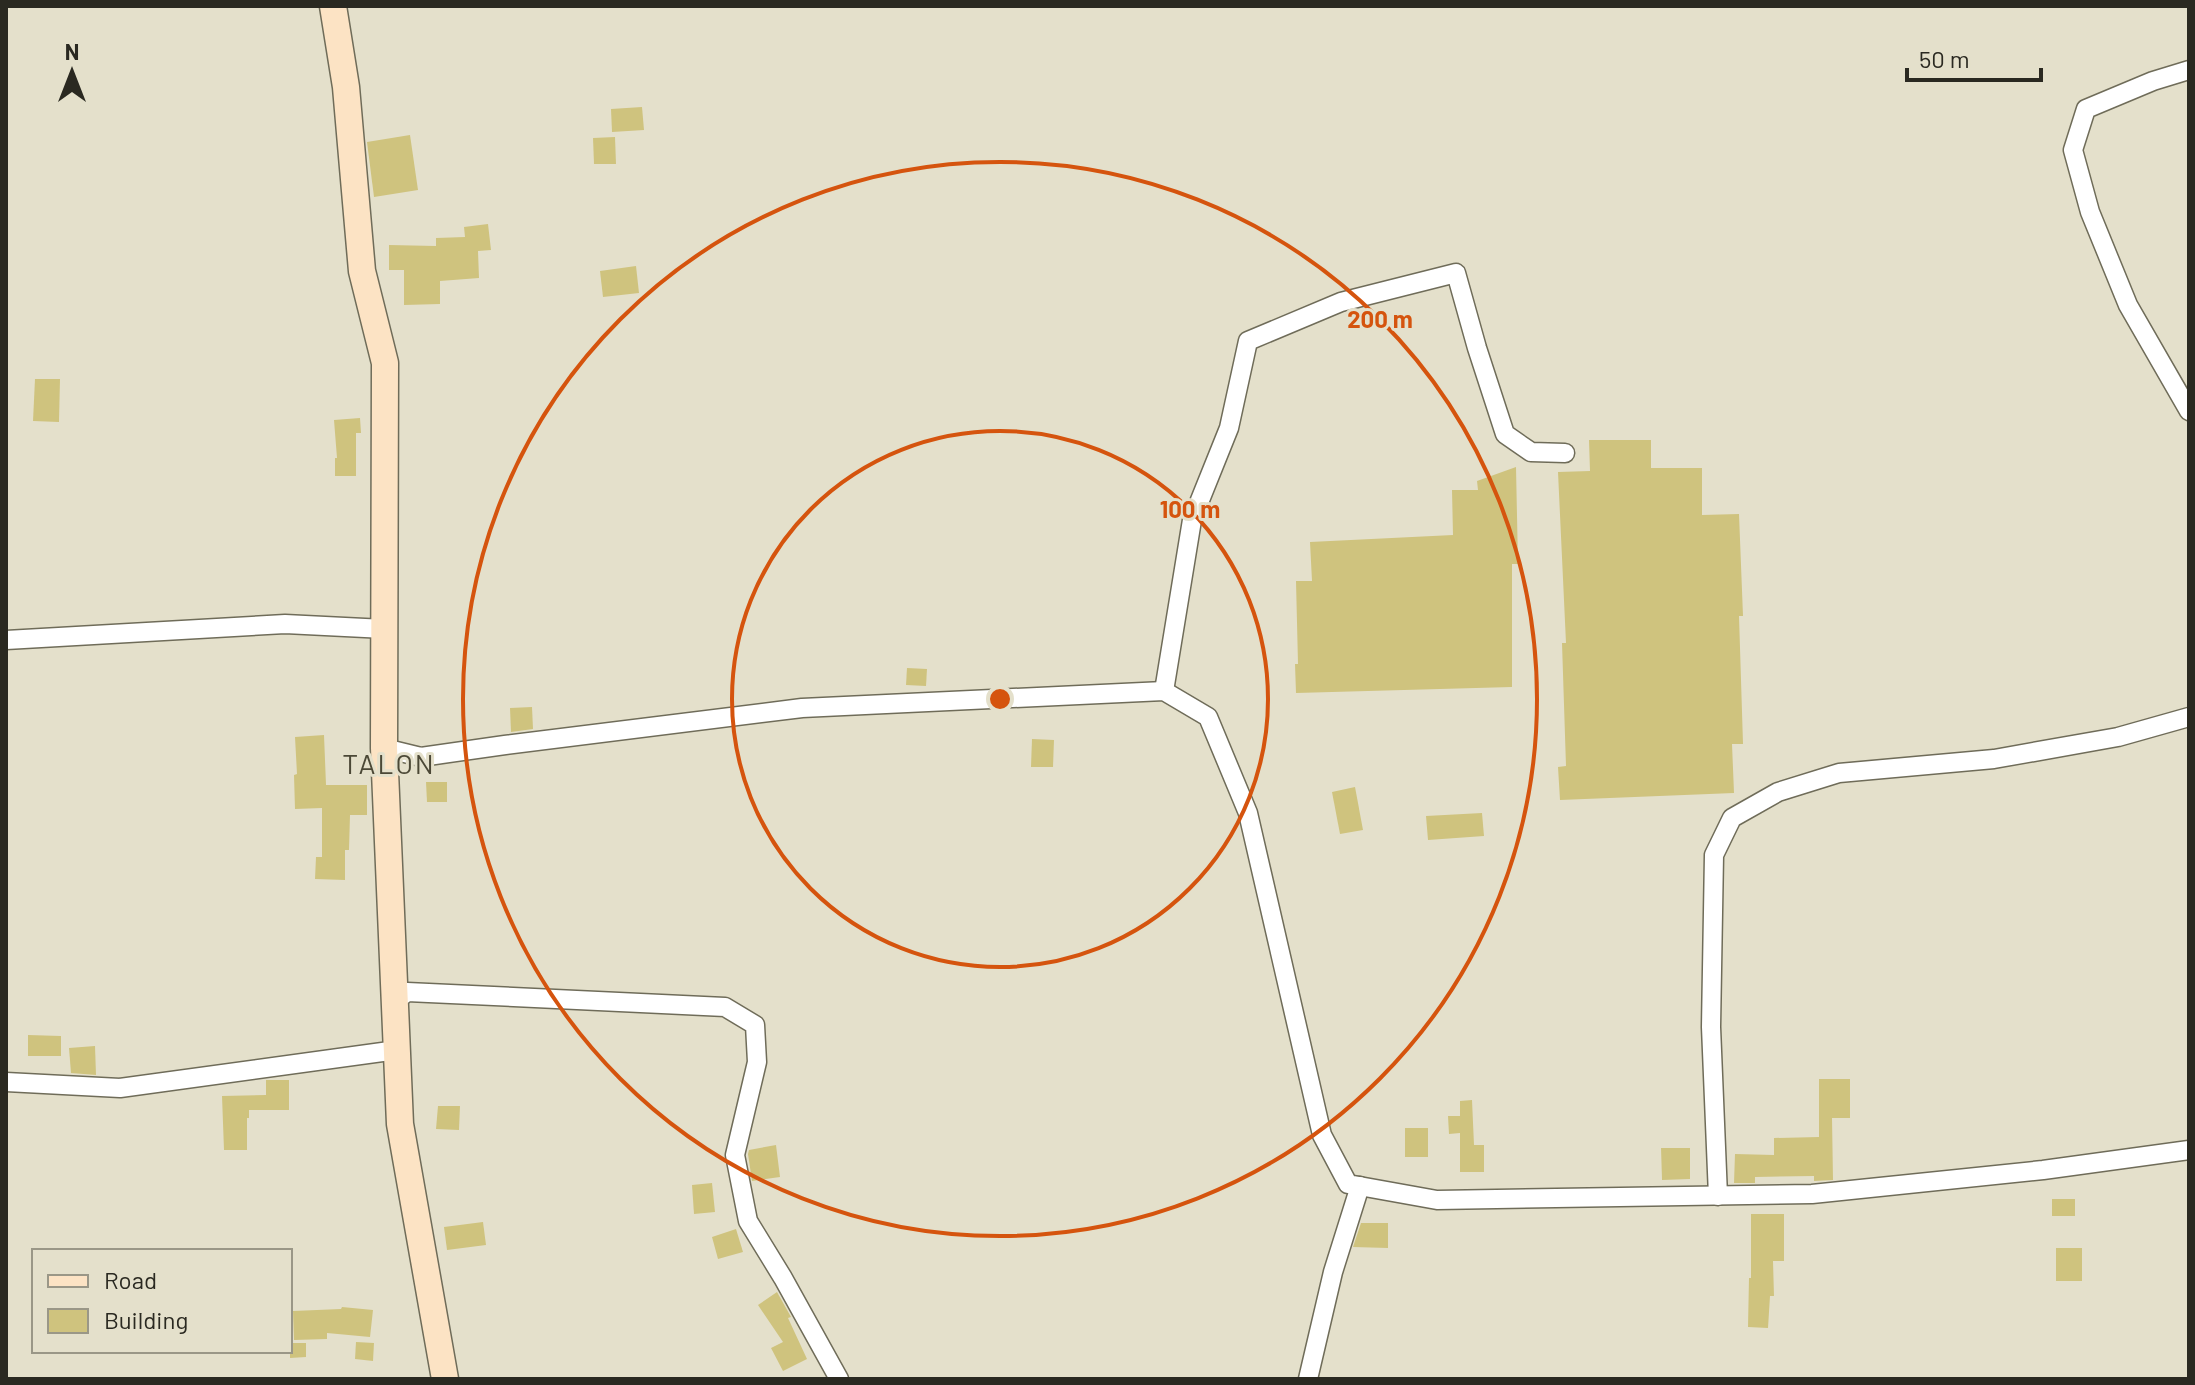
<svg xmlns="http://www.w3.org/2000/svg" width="2195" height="1385" font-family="Barlow,sans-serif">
<rect width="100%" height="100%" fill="#e4e0cb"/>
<g fill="#cfc37e">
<path d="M642 107 644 130 612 132 611 109Z"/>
<path d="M410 135 418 190 374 197 367 142Z"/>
<path d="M615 137 616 164H594L593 138Z"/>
<path d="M488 224 491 250 478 251 479 278 440 281V304L404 305V270H389V245L436 246V238L465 237 464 227Z"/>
<path d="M636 266 639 293 603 297 600 271Z"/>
<path d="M35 379H60L59 422 33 421Z"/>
<path d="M360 418 361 433H356V476H335V458H337L334 420Z"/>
<path d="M1589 440H1651V468H1702V515L1739 514 1743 616H1739L1743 744H1732L1734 793 1560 800 1558 767 1566 766 1562 643H1566L1558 472 1590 471Z"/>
<path d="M1516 467 1518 564H1512V687L1296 693 1295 664H1298L1296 581H1312L1310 542 1453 535 1452 490H1478L1477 481Z"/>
<path d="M907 668 927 669 926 686 906 685Z"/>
<path d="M532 707 533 729 511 732 510 708Z"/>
<path d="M324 735 326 785H367V815H350L349 850H345V880L315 879 316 857H322V808L295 809 294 775 297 774 295 737Z"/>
<path d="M1032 739 1054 740 1053 767H1031Z"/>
<path d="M426 782H447V802H427Z"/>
<path d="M1355 787 1363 830 1340 834 1332 792Z"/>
<path d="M1482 813 1484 836 1428 840 1426 816Z"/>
<path d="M28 1035 61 1036V1056H28Z"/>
<path d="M95 1046 96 1075 71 1073 69 1048Z"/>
<path d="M1819 1079H1850V1118H1832L1833 1180 1814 1181V1176L1755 1177V1183H1734L1735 1154 1774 1155V1138L1819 1137Z"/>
<path d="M266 1080H289V1110H249V1118H247V1150H224L222 1096 266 1095Z"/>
<path d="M1472 1100 1474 1145H1484V1172H1460V1133L1449 1134 1448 1116H1460V1101Z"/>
<path d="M438 1106H460L459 1130 436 1129Z"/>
<rect x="1405" y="1128" width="23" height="29"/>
<path d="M776 1145 780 1177 752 1181 748 1154 749 1150Z"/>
<path d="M1661 1148H1690V1179L1662 1180Z"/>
<path d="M712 1183 715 1212 694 1214 692 1185Z"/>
<rect x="2052" y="1199" width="23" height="17"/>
<path d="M1751 1214H1784V1261H1773L1774 1296H1770L1768 1328 1748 1327 1749 1278H1751Z"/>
<path d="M483 1222 486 1245 447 1250 444 1227Z"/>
<path d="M1361 1223H1388V1248L1353 1247Z"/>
<path d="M736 1229 743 1252 718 1259 712 1237Z"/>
<rect x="2056" y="1248" width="26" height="33"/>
<path d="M777 1292 791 1317 788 1318 807 1359 783 1371 771 1348 783 1342 758 1305Z"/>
<path d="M342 1307 373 1310 370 1337 327 1333V1339L294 1340 293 1311 341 1309Z"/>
<path d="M356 1342 374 1343 373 1361 355 1359Z"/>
<path d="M290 1343H306V1357L290 1358Z"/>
</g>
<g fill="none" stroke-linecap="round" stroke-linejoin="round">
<g stroke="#6f6c59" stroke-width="21">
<g id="street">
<path d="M2189 70 2153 81 2086 109 2073 150 2090 212 2128 305 2189 411"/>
<path d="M6 640 285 624 385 629"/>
<path d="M1164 691 1192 520 1229 428 1248 341 1341 302 1456 273 1477 348 1505 434 1531 452 1565 453"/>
<path d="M384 748 421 757 505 745 802 708 1164 691 1208 717 1248 813 1322 1135 1348 1184 1437 1200 1812 1194 2043 1170 2189 1150"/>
<path d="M394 1002 407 992 725 1007 755 1025 757 1062 735 1155 748 1221 783 1278 839 1379"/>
<path d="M6 1082 120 1088 397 1050"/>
<path d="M1718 1196 1711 1027 1714 855 1732 818 1778 792 1839 773 1994 759 2118 737 2189 717"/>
<path d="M1308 1379 1333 1272 1360 1186"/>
</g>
</g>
<g stroke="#6f6c59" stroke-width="29">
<path id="secondary" d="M333 6 346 87 362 271 385 363 384 748 400 1124 445 1379"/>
</g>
<use href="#street" stroke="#fff" stroke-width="18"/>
<use href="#secondary" stroke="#fce3c4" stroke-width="26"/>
</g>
<g fill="none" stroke="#d5540e" stroke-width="4">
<circle cx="1000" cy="699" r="268"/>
<circle cx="1000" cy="699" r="537"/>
</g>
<g text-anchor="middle" stroke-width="6" stroke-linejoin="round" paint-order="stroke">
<g font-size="28" letter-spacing="2" fill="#4b4836" stroke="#e4e0cb">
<text x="389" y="774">TALON</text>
</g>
</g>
<circle cx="1000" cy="699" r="12" fill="#d5540e" stroke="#e4e0cb" stroke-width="4"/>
<g font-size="24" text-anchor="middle" font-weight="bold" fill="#d5540e" stroke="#e4e0cb" stroke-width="6" stroke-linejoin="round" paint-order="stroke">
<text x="1380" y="328">200 m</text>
<text x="1190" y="518">100 m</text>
</g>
<rect width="2195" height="1385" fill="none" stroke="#2a2921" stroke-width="16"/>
<rect x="32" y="1249" width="260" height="104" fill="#e4e0cb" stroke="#9a9787" stroke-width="2"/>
<rect x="48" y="1275" width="40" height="12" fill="#fce3c4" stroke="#9a9787" stroke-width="2"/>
<text x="104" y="1289" font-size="24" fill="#2a2921">Road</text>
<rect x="48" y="1309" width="40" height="24" fill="#cfc37e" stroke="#9a9787" stroke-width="2"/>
<text x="104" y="1329" font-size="24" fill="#2a2921">Building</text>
<g transform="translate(72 72)" stroke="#e4e0cb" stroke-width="6" paint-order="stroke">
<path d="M0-6L14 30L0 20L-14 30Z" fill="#2a2921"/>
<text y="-12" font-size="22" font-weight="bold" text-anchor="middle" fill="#2a2921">N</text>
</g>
<path d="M1907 68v12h134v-12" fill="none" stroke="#2a2921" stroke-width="4"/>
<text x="1919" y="68" font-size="24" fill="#2a2921" stroke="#e4e0cb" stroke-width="6" paint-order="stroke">50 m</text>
</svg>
